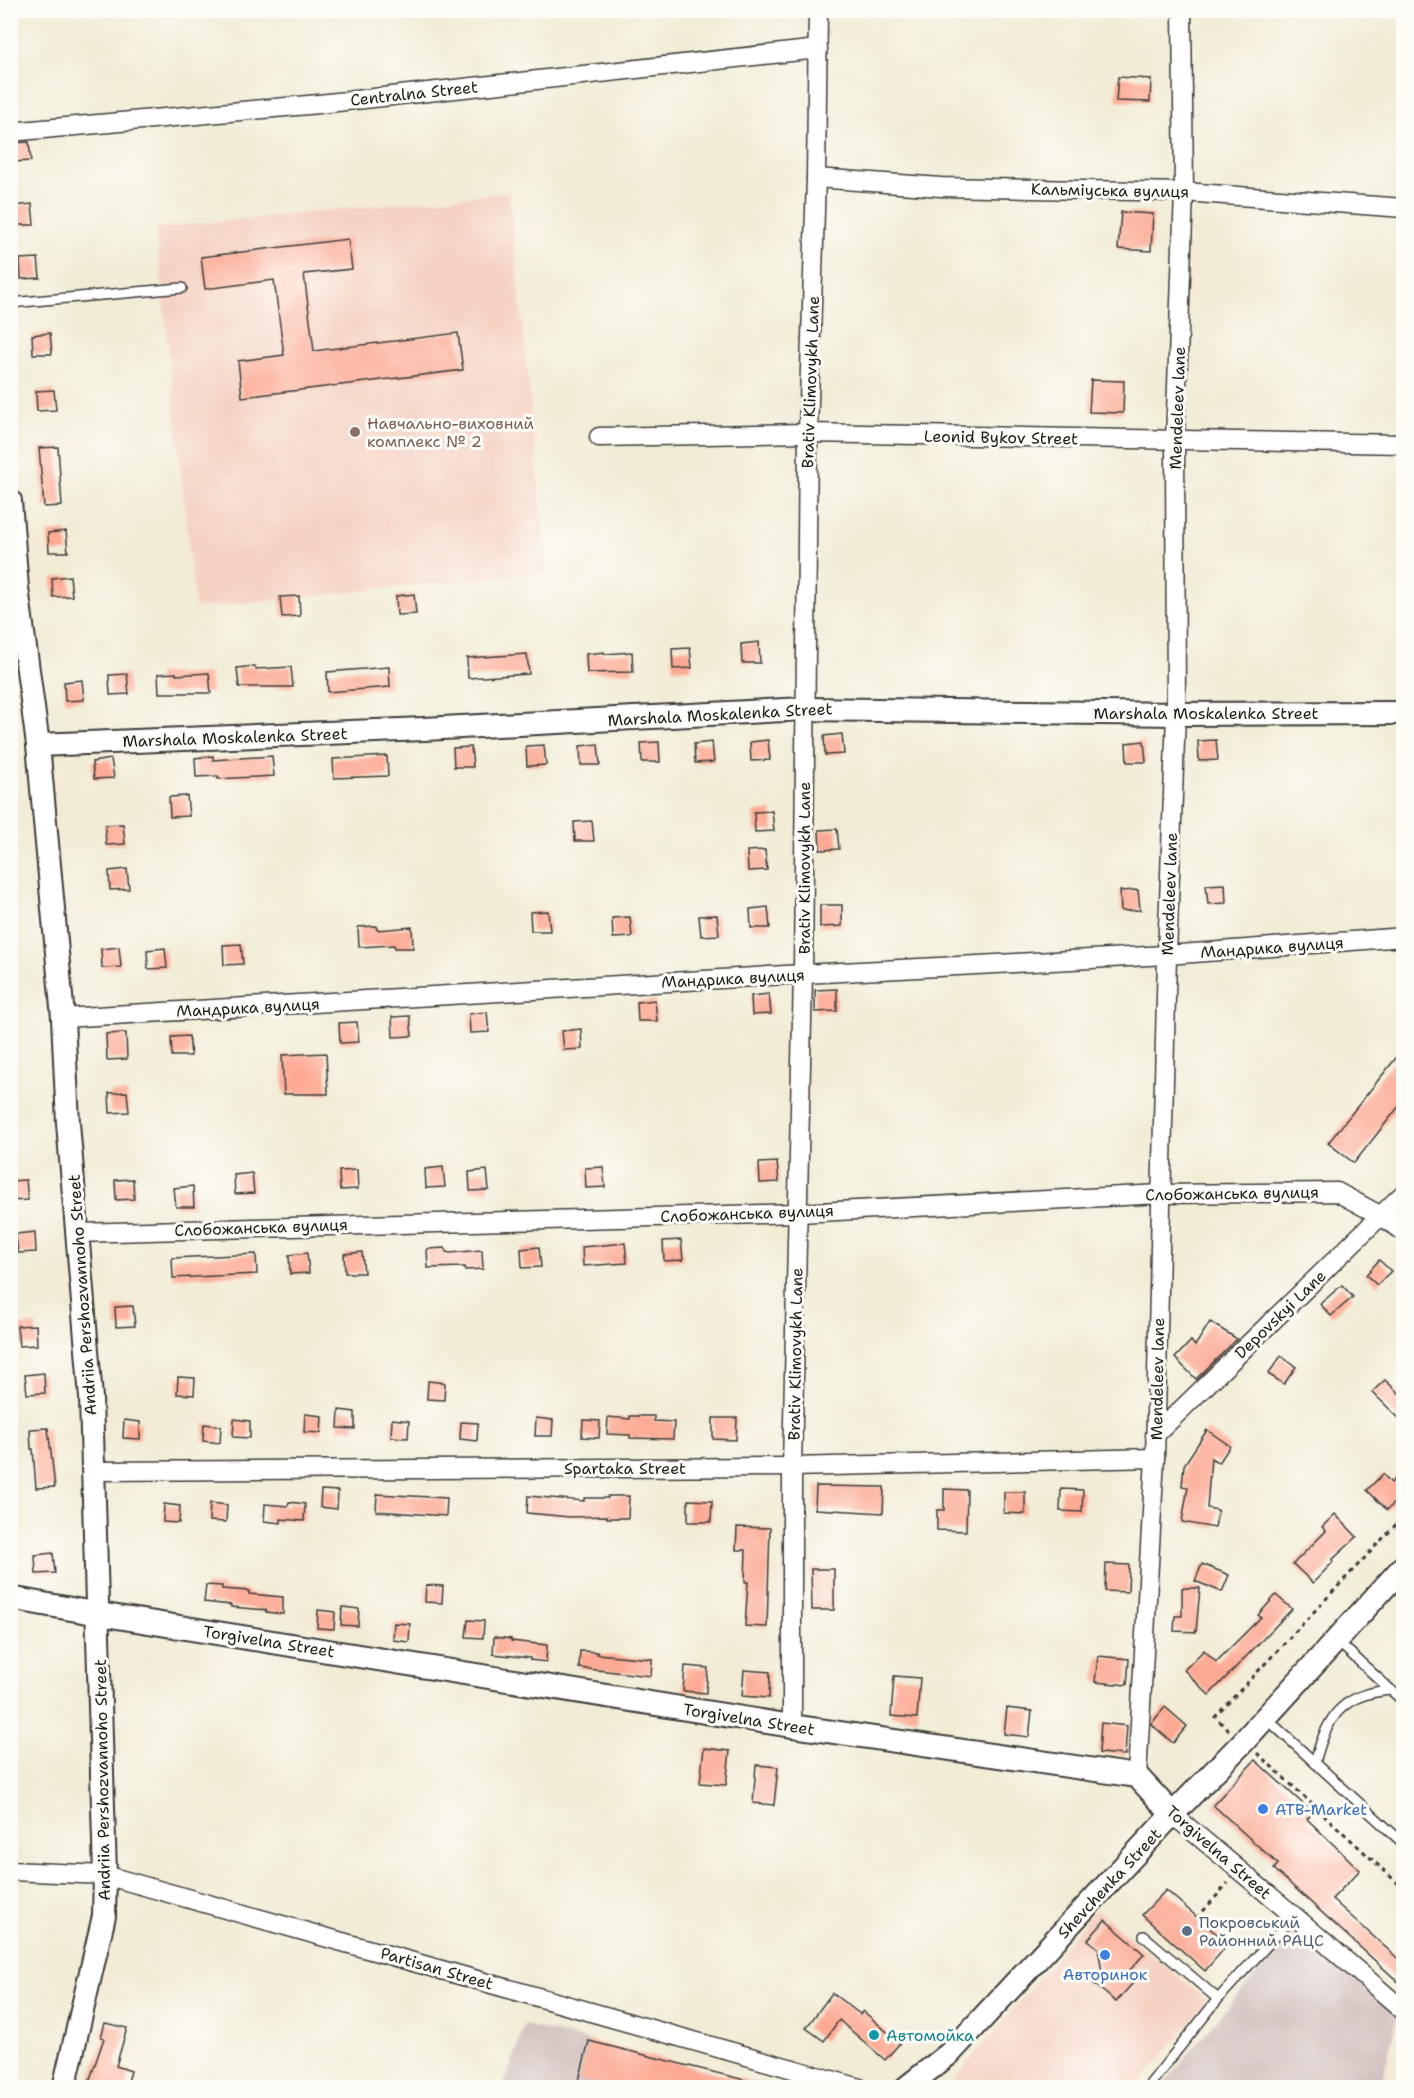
<svg xmlns="http://www.w3.org/2000/svg" width="1414" height="2098" font-family="'Shantell Sans',sans-serif">
<rect width="100%" height="100%" fill="#fdfcf7"/>
<filter id="ink" filterUnits="userSpaceOnUse"><feTurbulence type="fractalNoise" baseFrequency=".0167" numOctaves="2"/><feDisplacementMap in="SourceGraphic" scale="12" xChannelSelector="R" yChannelSelector="G"/><feConvolveMatrix kernelMatrix="1 2 1 2 8 2 1 2 1" color-interpolation-filters="sRGB"/></filter>
<filter id="wash" filterUnits="userSpaceOnUse"><feTurbulence type="fractalNoise" baseFrequency=".008" numOctaves="4" result="noise"/><feDisplacementMap in="SourceGraphic" scale="24" xChannelSelector="R" yChannelSelector="G"/><feGaussianBlur stdDeviation="1.35" result="paint"/><feColorMatrix in="noise" values="0 0 0 0 0 0 0 0 0 0 0 0 0 0 0 0 0 1.4 0 .05"/><feComposite in="paint" operator="in"/></filter>
<g filter="url(#wash)">
<rect width="100%" height="100%" fill="#f2ecd6"/>
<g fill="#f5d2c2">
<path d="M509 192 548 572 195 608 156 228Z"/>
<path d="M1096 1909 1208 2001 1137 2087 963 2088 954 2080Z"/>
</g>
<g fill="#d1bfbd">
<path d="M1300 1921 1400 2008 1380 2087 1160 2088Z"/>
<path d="M525 2025 774 2087 503 2088Z"/>
</g>
<g id="blocks">
<g fill="#fcaa94">
<path d="M1118 77 1151 79 1150 102 1116 101Z"/>
<path d="M29 142 31 161 12 162 11 143Z"/>
<path d="M32 204 34 225H16L14 206Z"/>
<path d="M1121 212 1153 214 1151 251 1118 249Z"/>
<path d="M348 239 352 269 304 274 314 351 458 333 463 370 242 397 238 361 284 355 274 280 205 289 201 257Z"/>
<path d="M38 258 40 278 21 279 20 259Z"/>
<path d="M50 333 52 354H33L32 335Z"/>
<path d="M1091 380 1124 381 1123 413 1089 412Z"/>
<path d="M54 390 56 410 37 411 36 391Z"/>
<path d="M58 447 62 506 44 507 39 448Z"/>
<path d="M66 531 68 552H49L48 533Z"/>
<path d="M70 576 72 596 53 597 52 578Z"/>
<path d="M414 594 416 614 397 615 396 596Z"/>
<path d="M299 596 300 616 282 617 280 597Z"/>
<path d="M759 642 760 663H742L741 644Z"/>
<path d="M690 648 692 668 673 669 672 649Z"/>
<path d="M604 652V654L632 652 633 672 587 673 586 654Z"/>
<path d="M527 654 529 674 468 678 467 658Z"/>
<path d="M255 666 256 669 291 667 293 687H239L237 668Z"/>
<path d="M389 667 390 687 328 692 327 672Z"/>
<path d="M176 673V675L209 673 211 693H159L158 674Z"/>
<path d="M127 674 129 694 110 695 109 675Z"/>
<path d="M82 680 84 700 65 701 64 682Z"/>
<path d="M842 734 844 754 825 755 824 736Z"/>
<path d="M768 740 770 760 751 761 750 742Z"/>
<path d="M1216 740 1218 760 1199 761 1198 741Z"/>
<path d="M1144 741 1146 762H1127L1126 743Z"/>
<path d="M659 742 660 762H642L641 743Z"/>
<path d="M712 742 714 762 695 763 694 744Z"/>
<path d="M598 744 600 765H581L580 746Z"/>
<path d="M544 745 546 765 527 766 526 746Z"/>
<path d="M471 747 473 767H454L453 748Z"/>
<path d="M213 756V760L272 756 274 776 218 779V776L196 777 195 758Z"/>
<path d="M387 756 388 776 334 778 333 759Z"/>
<path d="M111 759 114 778 94 779 92 762Z"/>
<path d="M187 796 189 816 170 817 169 797Z"/>
<path d="M772 811 774 831 755 832 754 812Z"/>
<path d="M592 821 594 841H575L574 822Z"/>
<path d="M123 824 125 844 106 845 105 825Z"/>
<path d="M837 829 839 849 820 850 819 830Z"/>
<path d="M765 850 767 870 748 871 747 851Z"/>
<path d="M127 869 129 889 110 890 109 871Z"/>
<path d="M1225 884 1226 903 1208 904 1206 885Z"/>
<path d="M1138 890 1140 910 1121 911 1120 891Z"/>
<path d="M820 905H842V926L820 927Z"/>
<path d="M768 907 770 928H751L750 909Z"/>
<path d="M548 911 550 931H531L530 912Z"/>
<path d="M717 915 719 935 701 936 699 916Z"/>
<path d="M630 917 632 937 613 938 612 918Z"/>
<path d="M376 926 377 930 412 927 413 948H395L394 945 359 947 358 927Z"/>
<path d="M241 944 243 964 224 965 223 945Z"/>
<path d="M119 947 121 967 102 968 101 949Z"/>
<path d="M165 948 167 968 148 969 147 950Z"/>
<path d="M837 989V1011L815 1012V990Z"/>
<path d="M769 994 771 1014 752 1015 751 996Z"/>
<path d="M655 1000 657 1021H638L637 1002Z"/>
<path d="M487 1012 489 1032 470 1033 469 1014Z"/>
<path d="M410 1016 412 1036 393 1037 392 1017Z"/>
<path d="M357 1022 359 1042 340 1043 339 1023Z"/>
<path d="M581 1029 582 1049 564 1050 562 1031Z"/>
<path d="M126 1033 127 1059 107 1060 106 1034Z"/>
<path d="M189 1036 191 1056H172L171 1037Z"/>
<path d="M1404 1048V1100L1354 1163 1328 1143Z"/>
<path d="M326 1053 328 1094H284L282 1055Z"/>
<path d="M127 1092 129 1112 110 1113 109 1093Z"/>
<path d="M777 1162 779 1182 760 1183 759 1163Z"/>
<path d="M443 1167 445 1187 426 1188 425 1169Z"/>
<path d="M603 1167 605 1187 586 1188 585 1168Z"/>
<path d="M357 1170 358 1189 340 1190 339 1171Z"/>
<path d="M487 1170 489 1190 470 1191 469 1172Z"/>
<path d="M252 1173 254 1193 235 1194 234 1175Z"/>
<path d="M133 1179 134 1199 116 1200 115 1180Z"/>
<path d="M26 1180 28 1200 10 1201V1181Z"/>
<path d="M193 1186 194 1207H176L174 1188Z"/>
<path d="M35 1232 36 1252 18 1253 16 1234Z"/>
<path d="M681 1240 683 1260 664 1261 663 1241Z"/>
<path d="M625 1243 627 1263 583 1266 582 1247Z"/>
<path d="M539 1247 541 1267 522 1268 521 1249Z"/>
<path d="M445 1248 446 1252 450 1253 482 1250 483 1269 465 1270V1267L428 1268 427 1249Z"/>
<path d="M362 1252 364 1273H345L344 1254Z"/>
<path d="M307 1253 309 1273 290 1274 289 1255Z"/>
<path d="M256 1254 257 1274 173 1278 172 1258Z"/>
<path d="M1379 1260 1391 1271 1377 1285 1366 1275Z"/>
<path d="M1342 1285 1353 1297 1331 1316 1320 1304Z"/>
<path d="M133 1306 135 1326 116 1327 115 1307Z"/>
<path d="M1210 1322 1237 1339 1196 1379 1175 1358 1191 1341 1195 1346Z"/>
<path d="M36 1325 37 1345 19 1346 17 1326Z"/>
<path d="M1281 1356 1296 1367 1284 1384 1268 1374Z"/>
<path d="M44 1373 45 1393 27 1394 25 1375Z"/>
<path d="M178 1377 195 1378 194 1395 177 1394Z"/>
<path d="M1385 1380 1404 1398V1423L1372 1392Z"/>
<path d="M428 1381 445 1383 444 1400 427 1399Z"/>
<path d="M339 1410 355 1412V1429L338 1428Z"/>
<path d="M305 1414 322 1416 321 1433 304 1432Z"/>
<path d="M630 1416H654V1421L674 1422 673 1439 630 1438V1435L607 1434 608 1417 630 1419Z"/>
<path d="M536 1418 553 1420 552 1436H535Z"/>
<path d="M713 1418H737L736 1440 713 1439Z"/>
<path d="M234 1419 250 1421V1438L233 1437Z"/>
<path d="M392 1419 409 1421 408 1438 391 1437Z"/>
<path d="M124 1420 140 1422V1439L123 1438Z"/>
<path d="M583 1420 600 1421 599 1438 582 1437Z"/>
<path d="M461 1422 478 1423 477 1441 460 1439Z"/>
<path d="M204 1424 221 1426 220 1443 203 1441Z"/>
<path d="M48 1428 55 1487 36 1488 33 1449H31L30 1429Z"/>
<path d="M1207 1430 1230 1446 1219 1463 1211 1458 1207 1508 1218 1510 1215 1528 1182 1522 1188 1487 1182 1486 1184 1465Z"/>
<path d="M1404 1470V1494L1387 1510 1367 1490 1383 1474 1391 1483Z"/>
<path d="M816 1486 884 1487 883 1513 815 1509Z"/>
<path d="M944 1489 967 1490 966 1531 937 1530V1510H944Z"/>
<path d="M1061 1489 1083 1490 1082 1512 1060 1511Z"/>
<path d="M321 1490 338 1491 337 1509 320 1507Z"/>
<path d="M1004 1492H1025V1514L1004 1513Z"/>
<path d="M377 1494 447 1498 446 1516 376 1511Z"/>
<path d="M528 1496 584 1501V1498H608V1496H629L628 1518H607V1516L570 1517 527 1513Z"/>
<path d="M688 1500 712 1501 711 1522H688Z"/>
<path d="M289 1502 305 1504 304 1521 281 1519V1523L264 1521 265 1504 288 1506Z"/>
<path d="M210 1503 227 1505 226 1522 209 1521Z"/>
<path d="M164 1504 180 1506 179 1523 163 1522Z"/>
<path d="M1335 1514 1357 1537 1332 1560 1333 1562 1313 1583 1293 1564 1326 1531 1322 1527Z"/>
<path d="M737 1527 770 1528 767 1627 745 1626 748 1582H745L746 1550H736Z"/>
<path d="M53 1553 55 1573 36 1574 35 1555Z"/>
<path d="M1106 1564 1129 1565 1128 1592 1105 1591Z"/>
<path d="M1202 1564 1229 1575 1222 1592 1195 1581Z"/>
<path d="M811 1569H834V1610H812Z"/>
<path d="M206 1585 222 1586V1589L249 1591V1594L283 1597V1614L266 1612V1610L231 1607V1605L204 1602Z"/>
<path d="M426 1585 443 1586 442 1603 425 1602Z"/>
<path d="M1182 1588H1200L1196 1632 1174 1631 1175 1616H1182Z"/>
<path d="M1276 1595 1292 1609 1209 1695 1184 1670 1204 1650 1216 1662 1261 1617 1258 1615Z"/>
<path d="M342 1607 359 1609 358 1626 341 1625Z"/>
<path d="M318 1610 335 1612 334 1629 317 1628Z"/>
<path d="M468 1620 484 1621 483 1638 466 1637Z"/>
<path d="M394 1623 410 1624 409 1642 393 1640Z"/>
<path d="M494 1637 511 1639V1641L547 1645 546 1662 530 1660V1658L493 1654Z"/>
<path d="M580 1651 597 1652V1654L652 1659 651 1676 579 1668Z"/>
<path d="M1098 1656 1129 1659 1127 1685 1095 1682Z"/>
<path d="M685 1666 708 1668 706 1693 683 1691Z"/>
<path d="M744 1670 770 1672 769 1698 742 1696Z"/>
<path d="M894 1676 920 1678 917 1718 891 1716Z"/>
<path d="M1165 1707 1187 1726 1173 1743 1151 1724Z"/>
<path d="M1007 1708 1032 1711 1029 1737 1004 1734Z"/>
<path d="M1101 1723 1127 1726 1125 1755 1099 1753Z"/>
<path d="M704 1748 730 1751 726 1785 700 1783Z"/>
<path d="M1255 1760 1313 1813 1307 1819 1360 1870 1332 1899 1404 1964V1987L1274 1869 1278 1864 1213 1805Z"/>
<path d="M756 1765 778 1767 774 1805 753 1803Z"/>
<path d="M1166 1890 1228 1944 1205 1971 1142 1915Z"/>
<path d="M1105 1920 1144 1954 1125 1976 1133 1983 1116 2002 1093 1983 1102 1972 1098 1948 1088 1940Z"/>
<path d="M832 1993 860 2014 863 2011 900 2043 885 2060 839 2020 824 2041 806 2028Z"/>
<path d="M105 2023 127 2028 116 2066 131 2071 126 2088H87L104 2038 101 2037Z"/>
<path d="M589 2041 753 2082 752 2088H610L579 2080Z"/>
</g>
</g>
</g>
<g filter="url(#ink)">
<use href="#blocks" fill-opacity="0" stroke="#3c3b38" stroke-width="1.5"/>
<g fill="none" stroke-linecap="round" stroke-linejoin="round">
<g stroke="#3c3b38" stroke-width="12">
<g id="service">
<path d="M10 303 182 288"/>
<path d="M1336 1640 1404 1702"/>
<path d="M1266 1718 1404 1844"/>
<path d="M1315 1763C1326 1718 1341 1694 1390 1690"/>
<path d="M1144 1936 1218 1999 1294 1916"/>
<path d="M1147 2088 1218 1999"/>
</g>
</g>
<g stroke="#3c3b38" stroke-width="21">
<g id="minor">
<path d="M10 132 319 104 818 49"/>
<path d="M816 178 941 187 1184 192 1404 208"/>
<path d="M599 437 808 433 1404 444"/>
<path d="M63 1018 803 974 1167 955 1404 937"/>
<path d="M78 1233 799 1213 1161 1194 1337 1192 1381 1216 1404 1232"/>
<path d="M1155 1435 1404 1193"/>
<path d="M94 1471 792 1467 1155 1458"/>
<path d="M792 1726V1467L803 974 808 433 816 178 818 10"/>
<path d="M1137 1776 1155 1458 1167 955 1176 714 1175 441 1184 192 1182 10"/>
<path d="M1172 1814 1300 1921 1404 2011"/>
<path d="M10 1871 105 1875 860 2088"/>
</g>
</g>
<g stroke="#3c3b38" stroke-width="26">
<g id="tertiary">
<path d="M10 501 17 588 38 745 63 1018 68 1123 91 1398 105 1875 104 1916 64 2088"/>
<path d="M38 745 424 729 804 709 1176 714 1404 713"/>
<path d="M10 1598 99 1614 792 1726 1137 1776 1172 1814"/>
<path d="M906 2088 950 2053 1166 1821 1243 1742 1404 1566"/>
</g>
</g>
<g stroke="#3c3b38" stroke-width="3" stroke-dasharray="4.5 4.5" stroke-linecap="butt">
<path d="M1229 1730 1215 1717 1404 1516"/>
<path d="M1257 1753 1404 1889"/>
<path d="M1197 1918 1228 1883"/>
</g>
<use href="#service" stroke="#fff" stroke-width="9"/>
<use href="#minor" stroke="#fff" stroke-width="18"/>
<use href="#tertiary" stroke="#fff" stroke-width="22"/>
</g>
</g>
<circle fill="#8d6e63" stroke="#fdfcf7" stroke-width="2" cx="355" cy="432" r="6"/>
<g fill="#3f7fe0" stroke="#fdfcf7" stroke-width="2">
<circle cx="1263" cy="1809" r="6"/>
<circle cx="1105" cy="1955" r="6"/>
</g>
<circle fill="#5c6f8a" stroke="#fdfcf7" stroke-width="2" cx="1187" cy="1931" r="6"/>
<circle fill="#0f9aa8" stroke="#fdfcf7" stroke-width="2" cx="874" cy="2035" r="6"/>
<g text-anchor="middle" stroke-width="6" stroke-linejoin="round" paint-order="stroke">
<g font-size="16" fill="#1c1c1c" stroke="#fdfcf7">
<text transform="translate(414 93) rotate(-6)" y="6">Centralna Street</text>
<text transform="translate(1110 190) rotate(1)" y="6">Кальміуська вулиця</text>
<text transform="translate(810 382) rotate(-88)" y="6">Brativ Klimovykh Lane</text>
<text transform="translate(1177 408) rotate(-88)" y="6">Mendeleev lane</text>
<text transform="translate(1001 437) rotate(1)" y="6">Leonid Bykov Street</text>
<text x="1206" y="719">Marshala Moskalenka Street</text>
<text transform="translate(720 714) rotate(-3)" y="6">Marshala Moskalenka Street</text>
<text transform="translate(235 737) rotate(-2)" y="6">Marshala Moskalenka Street</text>
<text transform="translate(804 868) rotate(-90)" y="6">Brativ Klimovykh Lane</text>
<text transform="translate(1169 894) rotate(-88)" y="6">Mendeleev lane</text>
<text transform="translate(1272 947) rotate(-4)" y="6">Мандрика вулиця</text>
<text transform="translate(733 978) rotate(-3)" y="6">Мандрика вулиця</text>
<text transform="translate(248 1007) rotate(-3)" y="6">Мандрика вулиця</text>
<text transform="translate(1232 1193) rotate(-1)" y="6">Слобожанська вулиця</text>
<text transform="translate(747 1213) rotate(-2)" y="6">Слобожанська вулиця</text>
<text transform="translate(261 1227) rotate(-2)" y="6">Слобожанська вулиця</text>
<text transform="translate(82 1295) rotate(-94)" y="6">Andriia Pershozvannoho Street</text>
<text transform="translate(1280 1314) rotate(-44)" y="6">Depovskyi Lane</text>
<text transform="translate(795 1354) rotate(-89)" y="6">Brativ Klimovykh Lane</text>
<text transform="translate(1157 1379) rotate(-89)" y="6">Mendeleev lane</text>
<text x="625" y="1474">Spartaka Street</text>
<text transform="translate(269 1641) rotate(9)" y="6">Torgivelna Street</text>
<text transform="translate(749 1719) rotate(9)" y="6">Torgivelna Street</text>
<text transform="translate(102 1780) rotate(-91)" y="6">Andriia Pershozvannoho Street</text>
<text transform="translate(1219 1852) rotate(41)" y="6">Torgivelna Street</text>
<text transform="translate(1109 1883) rotate(-47)" y="6">Shevchenka Street</text>
<text transform="translate(437 1968) rotate(16)" y="6">Partisan Street</text>
</g>
<g font-size="16" fill="#785e54" stroke="#fdfcf7" text-anchor="start">
<text x="367" y="429">Навчально-виховний<tspan x="367" dy="18">комплекс № 2</tspan></text>
</g>
<g font-size="16" fill="#366cbe" stroke="#fdfcf7" text-anchor="start">
<text x="1275" y="1815">ATB-Market</text>
<text x="1105" y="1980" text-anchor="middle">Авторинок</text>
</g>
<g font-size="16" fill="#4e5e75" stroke="#fdfcf7" text-anchor="start">
<text x="1199" y="1928">Покровський<tspan x="1199" dy="18">Районний РАЦС</tspan></text>
</g>
<g font-size="16" fill="#0d838f" stroke="#fdfcf7" text-anchor="start">
<text x="886" y="2041">Автомойка</text>
</g>
</g>
<rect width="1414" height="2098" fill="none" stroke="#fdfcf7" stroke-width="36"/>
</svg>
